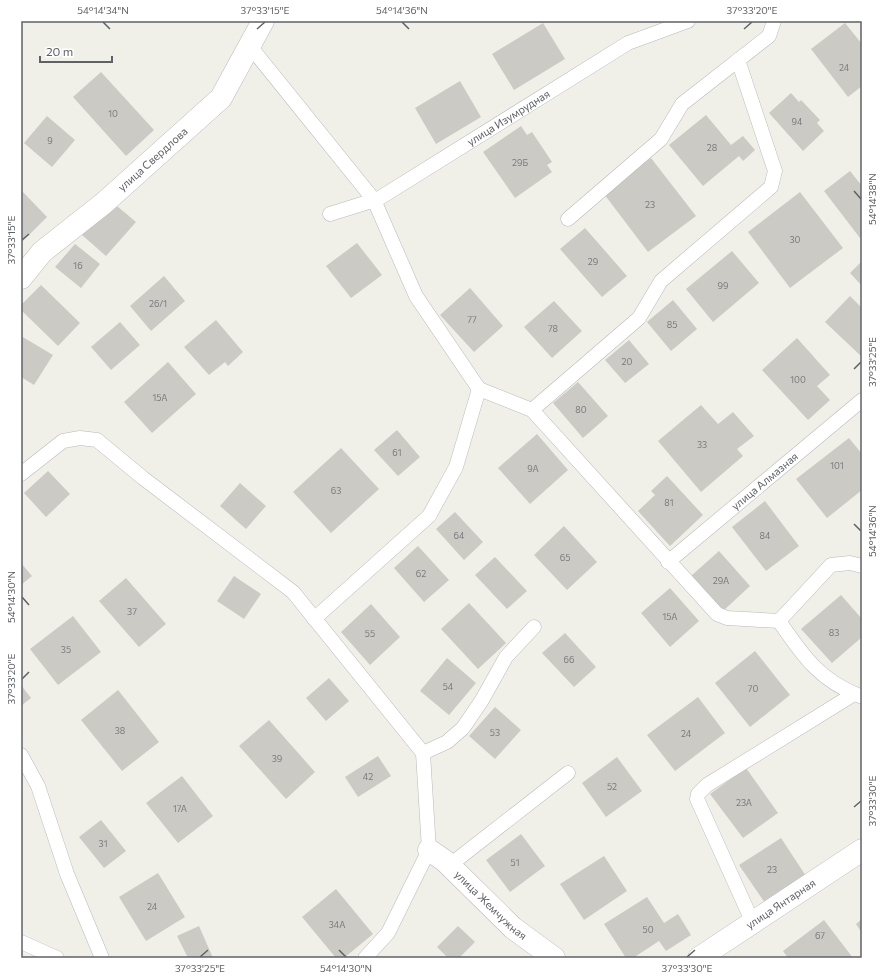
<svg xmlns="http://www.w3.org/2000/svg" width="883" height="979" font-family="Commissioner,sans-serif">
<rect width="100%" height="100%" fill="#f0f0e8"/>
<g fill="#cccac5">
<path d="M543 23 565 59 514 90 492 54Z"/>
<path d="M845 23 862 44V86L848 97 811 49Z"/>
<path d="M101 72 154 130 126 156 73 97Z"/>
<path d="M460 81 481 117 436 144 415 108Z"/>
<path d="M791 93 799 102 801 100 820 120 817 123 824 131 803 151 769 113Z"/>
<path d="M706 115 731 145 743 136 755 150 743 161 739 156 703 186 669 145Z"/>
<path d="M47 116 75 140 52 167 24 143Z"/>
<path d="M521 126 527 135 532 132 552 162 547 165 552 172 515 198 483 152Z"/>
<path d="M651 158 696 216 648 252 604 194Z"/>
<path d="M850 171 862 186V236L860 238 824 191Z"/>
<path d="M21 190 47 217 23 241 21 239Z"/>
<path d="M800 192 843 248 790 288 748 232Z"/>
<path d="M111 201 136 222 106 256 82 235Z"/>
<path d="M585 228 627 276 602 297 560 249Z"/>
<path d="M357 243 382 275 351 298 326 266Z"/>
<path d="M75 244 100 264 81 288 55 267Z"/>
<path d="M732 251 759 283 713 322 686 289Z"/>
<path d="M862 261V286L850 273Z"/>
<path d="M164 276 185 301 151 331 130 306Z"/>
<path d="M41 285 80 323 58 346 21 310V305Z"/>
<path d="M470 288 503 326 474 352 440 315Z"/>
<path d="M850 296 862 308V357L825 322Z"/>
<path d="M673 300 697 329 671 351 647 322Z"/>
<path d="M554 301 582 331 552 358 524 327Z"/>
<path d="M216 320 243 352 228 366 225 362 209 375 184 347Z"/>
<path d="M120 322 140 345 111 370 91 347Z"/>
<path d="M21 336 53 355 34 385 21 377Z"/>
<path d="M797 338 830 375 817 386 830 400 808 420 762 370Z"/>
<path d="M629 340 649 364 625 383 605 360Z"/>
<path d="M168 362 196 394 152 433 124 402Z"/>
<path d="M578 382 608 416 583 438 553 403Z"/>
<path d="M701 405 718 424 733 412 754 436 737 449 743 456 701 492 658 441Z"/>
<path d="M397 430 420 457 398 476 374 450Z"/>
<path d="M537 434 568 470 530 504 498 468Z"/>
<path d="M849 438 862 454V490L827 518 796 479Z"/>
<path d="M341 448 379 489 331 533 293 492Z"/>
<path d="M48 471 70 494 46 517 24 493Z"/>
<path d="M667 476 703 515 670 546 638 511 655 495 651 491Z"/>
<path d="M240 483 266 506 246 529 220 506Z"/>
<path d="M765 501 799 546 766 571 732 527Z"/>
<path d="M455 512 483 542 464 560 436 529Z"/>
<path d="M564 526 597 562 567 590 534 555Z"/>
<path d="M418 546 449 580 424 602 394 568Z"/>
<path d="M719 551 750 586 723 611 691 576Z"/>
<path d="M495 557 527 591 507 609 475 575Z"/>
<path d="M21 563 32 576 21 585Z"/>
<path d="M234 576 261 594 244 619 217 601Z"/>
<path d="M126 578 166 624 139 647 99 601Z"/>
<path d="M670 588 699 621 670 647 641 613Z"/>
<path d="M841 595 862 619V637L832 663 801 629Z"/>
<path d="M469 603 506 643 478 669 441 629Z"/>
<path d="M371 604 400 637 370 665 341 632Z"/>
<path d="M73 616 101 652 58 685 30 649Z"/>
<path d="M565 633 596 667 574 687 542 653Z"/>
<path d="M755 651 790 695 750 727 715 683Z"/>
<path d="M447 658 476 683 449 715 420 691Z"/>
<path d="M329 678 349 701 326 721 306 698Z"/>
<path d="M21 685 31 698 21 706Z"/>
<path d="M118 690 159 742 122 771 81 720Z"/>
<path d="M698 697 725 733 675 771 647 735Z"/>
<path d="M495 707 521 730 495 759 469 736Z"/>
<path d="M269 720 315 772 286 799 239 746Z"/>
<path d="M378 756 391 776 358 797 345 777Z"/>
<path d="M617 757 642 791 606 817 582 783Z"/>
<path d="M746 768 778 813 743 838 710 794Z"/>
<path d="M182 776 213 816 178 843 146 803Z"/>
<path d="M101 820 126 851 104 868 79 837Z"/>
<path d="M521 834 545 866 510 892 486 860Z"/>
<path d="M781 838 806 876 765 903 739 865Z"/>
<path d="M604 856 627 891 584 920 560 884Z"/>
<path d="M158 873 185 917 146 941 119 897Z"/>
<path d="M336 889 373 934 344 958H336L302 917Z"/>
<path d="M647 897 664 923 678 914 691 935 666 951 659 941 633 958H626L604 924Z"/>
<path d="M862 919V933L856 924Z"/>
<path d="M824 920 853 958H788L783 951Z"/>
<path d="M199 926 213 958H188L177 936Z"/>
<path d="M458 926 475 942 459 958H448L437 947Z"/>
</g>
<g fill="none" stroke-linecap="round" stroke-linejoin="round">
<g stroke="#b8b9bd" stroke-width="15">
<g id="service">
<path d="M249 45 374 200 416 296 479 389 532 410 717 614 727 618 779 621 831 565 850 563 862 566"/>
<path id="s1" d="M330 214 378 199 628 43 688 21"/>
<path d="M568 219 661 139 682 104 769 36 774 21"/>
<path d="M532 410 639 318 661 281 771 187 775 171 738 60"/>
<path d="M21 474 63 441 80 438 97 440 143 478 293 592 423 753 429 850 388 933 365 958"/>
<path id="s2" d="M668 562 862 400"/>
<path d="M314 619 429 516 456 467 479 389"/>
<path d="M779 621C803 656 819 680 860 696"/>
<path d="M423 753 447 742 463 728 482 700 506 657 534 627"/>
<path d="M21 755 38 786 67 874 102 958"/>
<path d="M450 865 568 773"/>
<path d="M753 923 697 799 698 794 707 785 854 694"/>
<path d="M21 942 57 958"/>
</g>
</g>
<g stroke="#b8b9bd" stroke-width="23">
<g id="minor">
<path id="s3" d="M21 278 42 252 104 203 221 98 263 21"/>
<path id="s4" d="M429 850 445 861 513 928 554 958"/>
<path id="s5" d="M699 958 862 850"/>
</g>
</g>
<use href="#service" stroke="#fff" stroke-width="14"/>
<use href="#minor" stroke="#fff" stroke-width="22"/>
</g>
<path fill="none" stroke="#5f6167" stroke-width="1.5" d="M103 22 110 29M402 22 409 29M257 29 265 22M744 29 752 22M854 191 861 199M22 240 29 234M854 369 861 362M854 524 861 531M22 597 29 605M22 679 29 672M854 807 861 801M339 950 346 957M200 957 208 950M687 957 695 950"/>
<g text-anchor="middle" stroke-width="3.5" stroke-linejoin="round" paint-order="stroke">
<g font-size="9" fill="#7a7b7e">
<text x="844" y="71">24</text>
<text x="113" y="117">10</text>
<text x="797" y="125">94</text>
<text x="50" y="144">9</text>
<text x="712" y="151">28</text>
<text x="520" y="166">29Б</text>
<text x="650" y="208">23</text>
<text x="795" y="243">30</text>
<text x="593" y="265">29</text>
<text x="78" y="269">16</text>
<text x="723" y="289">99</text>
<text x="158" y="307">26/1</text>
<text x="472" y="323">77</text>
<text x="672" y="328">85</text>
<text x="553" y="332">78</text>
<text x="627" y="365">20</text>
<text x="798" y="383">100</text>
<text x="160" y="401">15А</text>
<text x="581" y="413">80</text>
<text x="702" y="448">33</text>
<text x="397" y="456">61</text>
<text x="837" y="469">101</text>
<text x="533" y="472">9А</text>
<text x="336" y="494">63</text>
<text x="669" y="506">81</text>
<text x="459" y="539">64</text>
<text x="765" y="539">84</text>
<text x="565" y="561">65</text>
<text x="421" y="577">62</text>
<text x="721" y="584">29А</text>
<text x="132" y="615">37</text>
<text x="670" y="620">15А</text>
<text x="834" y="636">83</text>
<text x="370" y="637">55</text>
<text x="66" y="653">35</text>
<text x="569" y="663">66</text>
<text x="448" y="690">54</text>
<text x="753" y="692">70</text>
<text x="120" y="734">38</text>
<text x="495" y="736">53</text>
<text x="686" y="737">24</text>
<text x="277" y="762">39</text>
<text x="368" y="780">42</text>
<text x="612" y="790">52</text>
<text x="744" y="806">23А</text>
<text x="180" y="812">17А</text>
<text x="103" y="847">31</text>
<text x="515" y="866">51</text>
<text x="772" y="873">23</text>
<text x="152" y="910">24</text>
<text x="337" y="928">34А</text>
<text x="648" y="933">50</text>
<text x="820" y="939">67</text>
</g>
<g font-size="11" fill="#5f6167" stroke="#fff">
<text dy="4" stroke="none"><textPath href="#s1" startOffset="204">улица Изумрудная</textPath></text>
<text dy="4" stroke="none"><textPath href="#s3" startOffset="178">улица Свердлова</textPath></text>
<text dy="4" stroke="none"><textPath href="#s2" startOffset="126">улица Алмазная</textPath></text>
<text dy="4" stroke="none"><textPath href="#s4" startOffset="83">улица Жемчужная</textPath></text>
<text dy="4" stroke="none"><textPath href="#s5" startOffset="98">улица Янтарная</textPath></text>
</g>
</g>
<rect width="883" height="979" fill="none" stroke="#ffffff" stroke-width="44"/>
<path d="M40 56v6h72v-6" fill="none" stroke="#5f6167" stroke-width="2"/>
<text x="46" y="56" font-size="12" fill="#5f6167" stroke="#ffffff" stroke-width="3" paint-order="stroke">20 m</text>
<rect x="22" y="22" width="839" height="935" fill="none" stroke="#5f6167" stroke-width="1.5"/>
<g font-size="10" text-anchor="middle" fill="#5f6167">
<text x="103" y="14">54°14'34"N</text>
<text x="265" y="14">37°33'15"E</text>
<text x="402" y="14">54°14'36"N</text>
<text x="752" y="14">37°33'20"E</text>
<text transform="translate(872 199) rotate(-90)" y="4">54°14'38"N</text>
<text transform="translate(11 240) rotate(-90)" y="4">37°33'15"E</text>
<text transform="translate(872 362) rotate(-90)" y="4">37°33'25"E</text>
<text transform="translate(872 531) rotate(-90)" y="4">54°14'36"N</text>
<text transform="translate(11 597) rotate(-90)" y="4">54°14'30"N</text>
<text transform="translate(11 679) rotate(-90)" y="4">37°33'20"E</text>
<text transform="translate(872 801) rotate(-90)" y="4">37°33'30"E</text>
<text x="200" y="972">37°33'25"E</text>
<text x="346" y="972">54°14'30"N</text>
<text x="687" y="972">37°33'30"E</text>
</g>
</svg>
